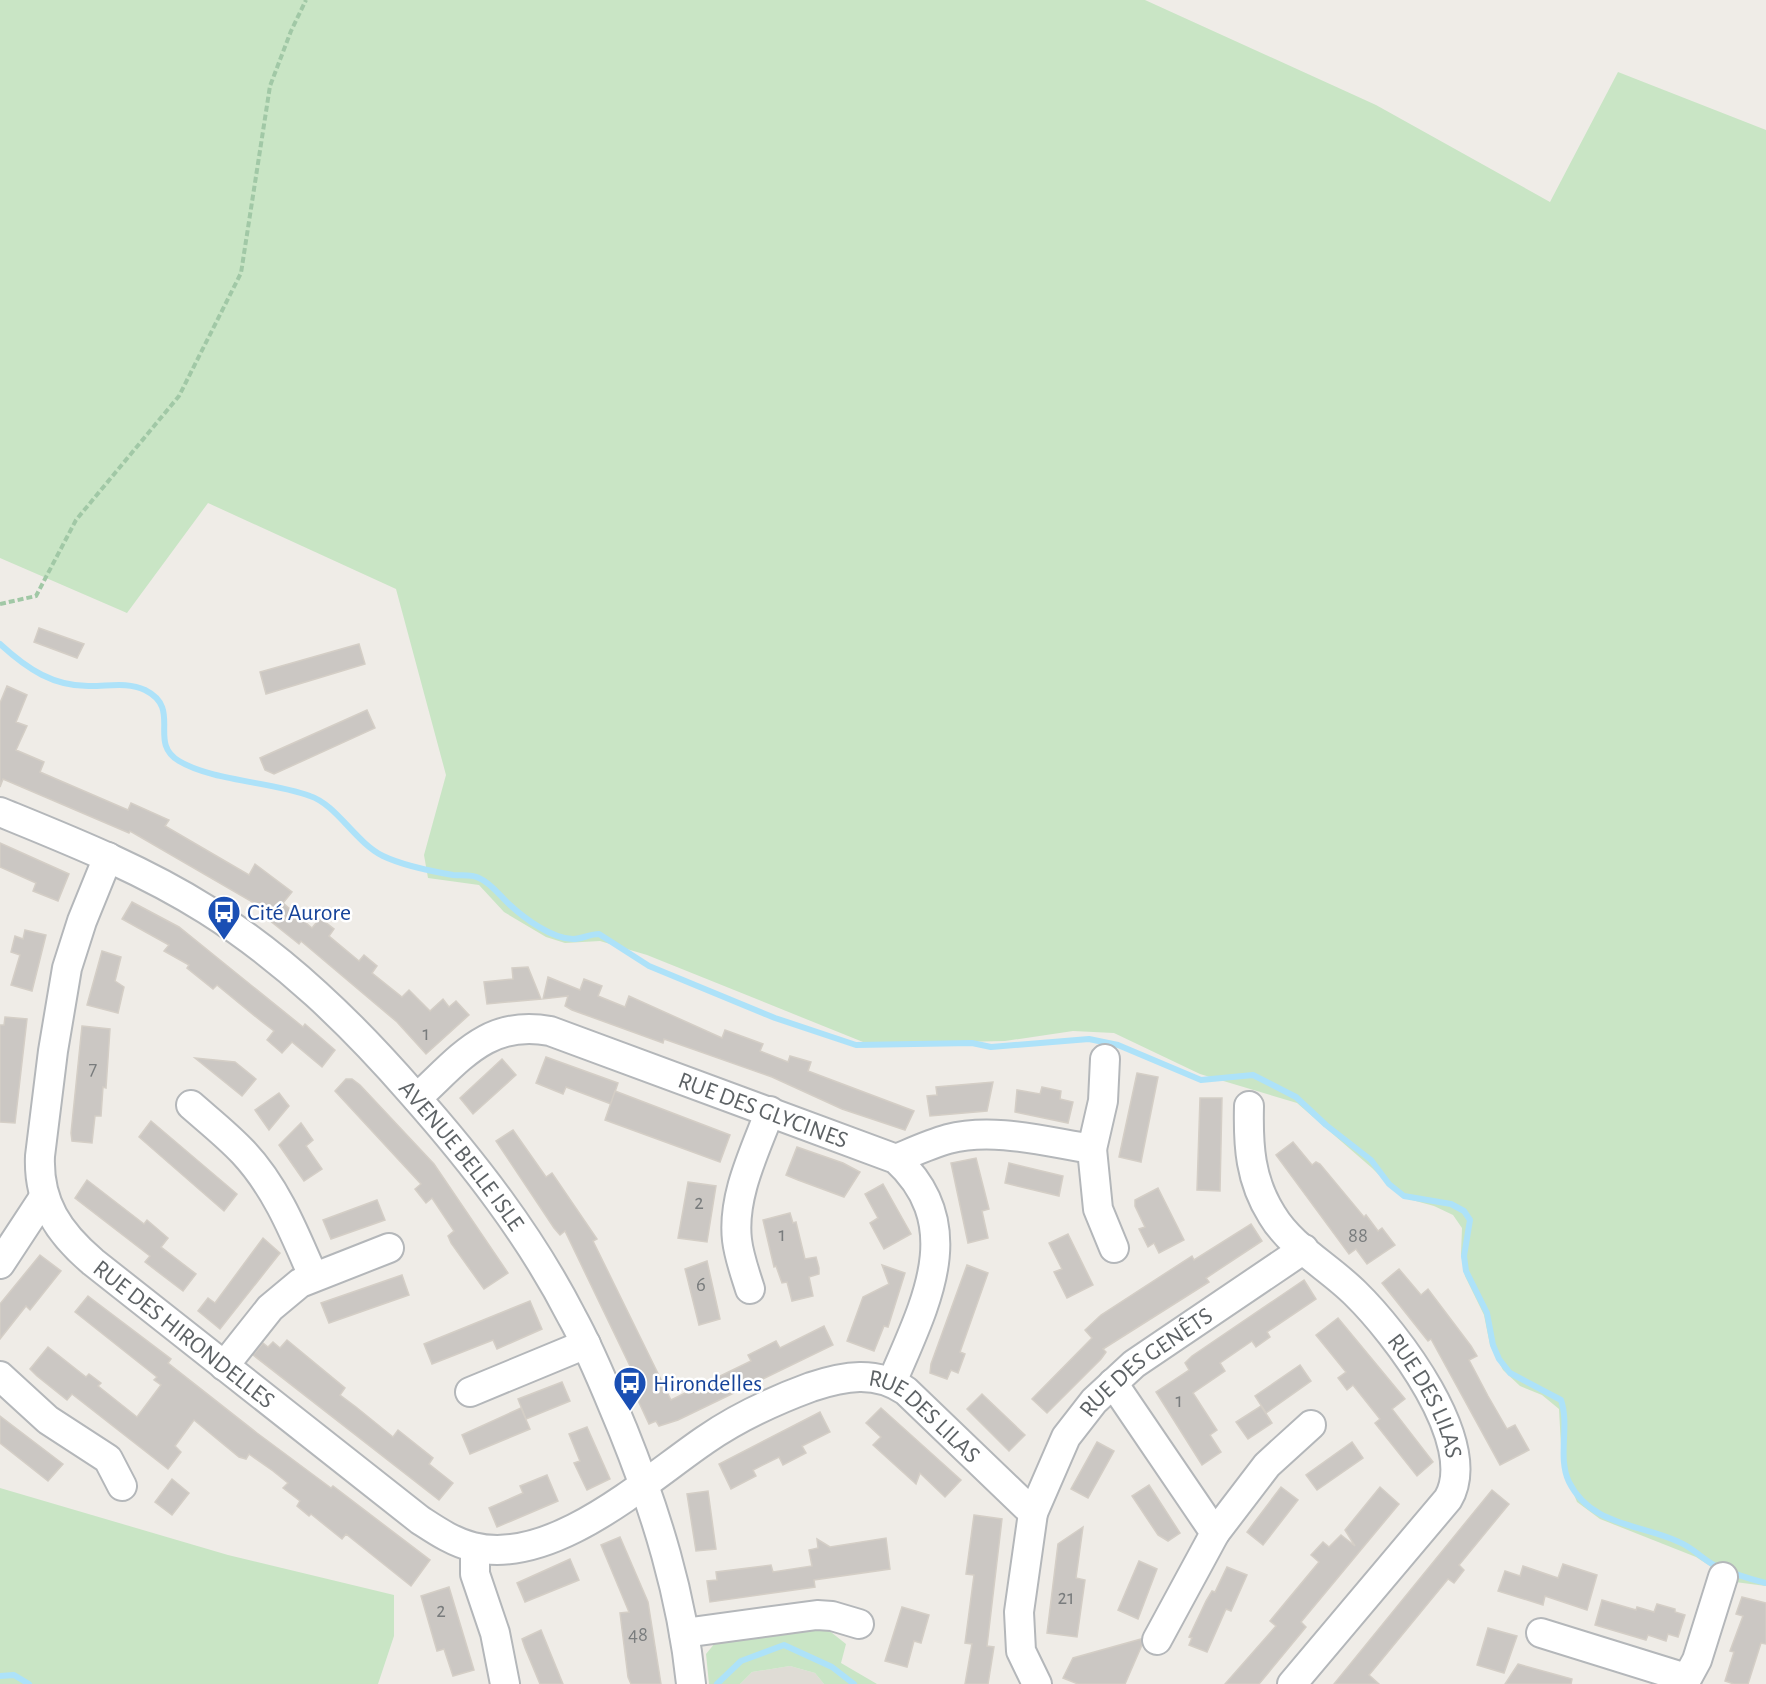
<svg xmlns="http://www.w3.org/2000/svg" width="1766" height="1684" font-family="'Alegreya Sans',sans-serif">
<rect width="100%" height="100%" fill="#efece7"/>
<path fill="#dfdcd5" d="M790 1666 815 1673 824 1684H740L752 1672Z"/>
<g fill="#c9e5c5">
<path d="M0 0H1145L1376 105 1550 202 1618 72 1766 130V1586L1735 1582 1696 1557 1600 1519 1577 1502 1562 1465 1559 1409 1542 1395 1520 1386 1503 1370 1490 1345 1484 1315 1465 1276 1461 1254 1462 1228 1453 1215 1434 1206 1401 1197 1372 1168 1297 1103 1200 1074 1114 1033 1073 1031 1005 1041 868 1044 647 955 600 941 565 943 546 937 504 912 479 885 428 878 424 855 446 775 396 589 208 503 127 613 0 558Z"/>
<path d="M0 1488 228 1555 394 1595V1636L378 1684H0Z"/>
<path d="M822 1625 846 1644 841 1663 877 1684H824L815 1673 790 1666 752 1672 740 1684H709L706 1654 715 1643Z"/>
</g>
<g fill="none" stroke-linecap="round" stroke-linejoin="round">
<g stroke="#ade2f9" stroke-width="6">
<path d="M0 644C27 669 54 687 91 686 110 686 128 682 145 690 183 709 147 742 179 761 212 781 273 782 310 796 337 805 355 842 383 856 404 866 430 871 453 875 462 876 471 874 479 878 491 883 500 896 510 905 524 918 552 939 573 939 582 939 590 934 599 934L649 966 775 1018 856 1045 972 1043 991 1047 1089 1039 1118 1045 1201 1080 1253 1075 1296 1097 1326 1125 1371 1160 1389 1184 1404 1196 1451 1204 1464 1211 1470 1220 1464 1256 1466 1271 1487 1313 1493 1345 1499 1359 1510 1373 1561 1400C1570 1426 1557 1457 1569 1482 1591 1526 1640 1524 1679 1542 1692 1547 1701 1558 1714 1565 1729 1572 1749 1579 1766 1583"/>
<path d="M0 1676 14 1675 29 1684"/>
<path d="M717 1684 741 1661 784 1645 832 1667 854 1684"/>
</g>
</g>
<g fill="#cbc7c3" stroke="#d4cec6" stroke-width="1.5">
<path d="M39 628 84 644 77 658 34 642Z"/>
<path d="M359 644 365 664 266 694 260 672Z"/>
<path d="M7 686 27 695 16 722 27 726 16 750 44 762 40 772 128 810 131 803 169 820 165 826 249 875 255 864 292 892 283 903 312 928 320 918 334 929 329 936 359 961 364 955 377 966 372 973 402 997 409 990 430 1011 443 999 449 1007 456 1001 469 1015 426 1054 397 1022 301 941 299 944 269 920 263 914 266 910 130 831 129 833 3 779 0 787V703Z"/>
<path d="M367 710 375 728 274 774 265 770 260 758Z"/>
<path d="M0 843 69 874 58 901 33 891 36 883 0 867Z"/>
<path d="M132 902 179 927 303 1027 305 1024 335 1050 322 1067 292 1042 282 1053 267 1040 274 1031 261 1021 217 985 213 989 187 968 189 965 164 951 169 945 122 919Z"/>
<path d="M25 930 46 935 32 991 11 985 20 955 11 952 15 936 23 939Z"/>
<path d="M102 951 121 957 115 981 124 987 118 1013 87 1005Z"/>
<path d="M528 967 541 999 487 1004 484 982 513 979 512 968Z"/>
<path d="M548 977 580 990 584 979 602 986 598 996 625 1007 629 996 722 1038 725 1030 763 1044 760 1051 788 1062 790 1056 811 1062 808 1071 914 1111 905 1130 842 1109 772 1077 664 1039 663 1043 572 1010 565 1006 568 996 543 999Z"/>
<path d="M5 1017 27 1019 15 1123 0 1122V1025H4Z"/>
<path d="M82 1026 110 1029 106 1088 103 1087 101 1116H95L92 1143 72 1141 71 1133Z"/>
<path d="M546 1057 618 1083 611 1104 566 1087 563 1094 536 1083Z"/>
<path d="M195 1058 235 1062 256 1079 242 1096Z"/>
<path d="M502 1059 516 1075 473 1114 460 1098Z"/>
<path d="M1137 1073 1158 1077 1141 1162 1119 1157Z"/>
<path d="M346 1079H352L360 1085 434 1164 508 1273 484 1289 451 1243 448 1236 454 1231 432 1198 426 1203 415 1189 421 1184 335 1091Z"/>
<path d="M993 1082 987 1111 930 1116 927 1096 937 1095 936 1087Z"/>
<path d="M1042 1087 1061 1091 1060 1099 1073 1102 1068 1123 1015 1112 1017 1090 1040 1094Z"/>
<path d="M615 1091 730 1135 720 1162 605 1120Z"/>
<path d="M279 1093 289 1106 269 1130 255 1110Z"/>
<path d="M1200 1098H1222L1220 1191 1197 1190Z"/>
<path d="M151 1121 237 1194 224 1211 139 1137Z"/>
<path d="M301 1123 313 1140 306 1146 322 1169 304 1181 279 1145Z"/>
<path d="M513 1130 546 1177 552 1173 597 1239 593 1241 671 1400 751 1361 748 1355 776 1341 780 1348 824 1326 833 1345 678 1420 659 1426 656 1421 649 1424 635 1394 642 1391 565 1231 560 1235 554 1228 496 1141Z"/>
<path d="M1293 1142 1312 1165 1316 1162 1320 1164 1364 1217 1366 1215 1378 1231 1382 1228 1395 1245 1367 1264 1356 1249 1349 1254 1276 1155Z"/>
<path d="M797 1147 843 1163 860 1172 844 1197 798 1180 786 1175Z"/>
<path d="M976 1158 989 1209 982 1211 988 1238 968 1243 951 1163Z"/>
<path d="M1009 1163 1063 1176 1059 1196 1005 1183Z"/>
<path d="M87 1180 144 1224 147 1220 168 1238 161 1247 196 1274 183 1291 145 1262 150 1256 75 1198Z"/>
<path d="M688 1182 716 1186 707 1242 678 1238Z"/>
<path d="M883 1184 911 1234 884 1249 870 1223 878 1218 865 1194Z"/>
<path d="M1158 1188 1184 1240 1159 1253 1154 1243 1148 1247 1139 1229 1145 1227 1135 1206V1200Z"/>
<path d="M377 1200 385 1220 331 1239 323 1220Z"/>
<path d="M790 1213 793 1223 796 1222 805 1259 816 1257 819 1268V1274L809 1277 813 1296 792 1301 787 1282 782 1283 776 1266 774 1267 763 1220Z"/>
<path d="M1251 1224 1262 1241 1206 1278 1209 1282 1103 1349 1106 1352 1101 1359 1047 1413 1032 1399 1092 1338 1085 1330 1101 1315 1192 1256 1194 1260Z"/>
<path d="M1068 1234 1093 1285 1067 1298 1054 1272 1062 1269 1049 1243Z"/>
<path d="M263 1238 280 1253 220 1329 198 1311 208 1298 215 1303Z"/>
<path d="M40 1255 61 1271 30 1310 26 1306 0 1339V1304Z"/>
<path d="M707 1261 720 1319 699 1325 685 1269Z"/>
<path d="M882 1265 905 1273 888 1327 884 1326 874 1351 847 1341 863 1297 889 1284Z"/>
<path d="M967 1265 988 1273 960 1352 965 1354 958 1373 951 1370 947 1379 930 1373 931 1364Z"/>
<path d="M1399 1269 1421 1295 1428 1289 1471 1346 1477 1356 1469 1360 1488 1396 1507 1429 1515 1425 1529 1450 1500 1465 1431 1339 1428 1341 1382 1283Z"/>
<path d="M402 1275 409 1295 329 1323 321 1303Z"/>
<path d="M1304 1280 1316 1299 1267 1332 1270 1337 1256 1347 1252 1341 1220 1363 1225 1371 1193 1393 1217 1430 1210 1435 1221 1452 1202 1465 1156 1392 1189 1370 1185 1363 1192 1356Z"/>
<path d="M88 1296 171 1359 168 1363 257 1433 331 1488 333 1486 430 1560 411 1586 346 1534 342 1539 311 1514 309 1516 297 1506 300 1501 283 1488 288 1483 273 1471 249 1454 246 1459 239 1457 194 1420 175 1446 181 1452 168 1469 72 1394 67 1400 37 1376 30 1369 48 1347 86 1377 89 1374 101 1383 98 1386 137 1417 161 1385 154 1380 157 1377 75 1312Z"/>
<path d="M530 1301 542 1329 497 1349 493 1340 432 1364 424 1344Z"/>
<path d="M1338 1318 1405 1399 1392 1409 1433 1462 1417 1476 1375 1423 1380 1419 1353 1385 1347 1390 1338 1378 1346 1372 1316 1335Z"/>
<path d="M287 1340 345 1388 340 1395 356 1407 393 1437 398 1430 433 1458 429 1464 453 1483 439 1500 253 1355 263 1343 268 1347 273 1342 280 1348Z"/>
<path d="M1300 1365 1311 1381 1266 1413 1255 1396Z"/>
<path d="M562 1382 570 1401 526 1419 518 1399Z"/>
<path d="M982 1394 1025 1435 1009 1451 967 1409Z"/>
<path d="M1261 1406 1272 1423 1248 1439 1236 1422Z"/>
<path d="M521 1408 530 1429 470 1454 462 1435Z"/>
<path d="M881 1408 961 1480 945 1497 920 1473 916 1484 873 1445 881 1437 866 1423Z"/>
<path d="M820 1412 830 1432 802 1446 806 1453 783 1465 779 1457 753 1470 756 1476 731 1489 719 1464Z"/>
<path d="M0 1416 63 1464 48 1481 0 1443Z"/>
<path d="M587 1427 610 1479 587 1490 574 1463 580 1461 569 1434Z"/>
<path d="M1097 1442 1114 1451 1088 1498 1071 1489Z"/>
<path d="M1352 1442 1363 1458 1317 1490 1306 1475Z"/>
<path d="M547 1475 558 1501 497 1527 489 1508 523 1493 520 1486Z"/>
<path d="M172 1479 189 1493 172 1515 155 1502Z"/>
<path d="M1149 1485 1180 1533 1168 1541 1158 1535 1132 1496Z"/>
<path d="M1281 1487 1298 1500 1263 1545 1247 1532Z"/>
<path d="M1380 1487 1399 1504 1301 1622 1306 1627 1259 1684H1225L1276 1626 1270 1621 1319 1562 1311 1555 1323 1542 1329 1547 1341 1535 1355 1546 1345 1530Z"/>
<path d="M1492 1490 1509 1504 1459 1565 1464 1570 1454 1583 1448 1579 1369 1675 1379 1684H1334Z"/>
<path d="M708 1491 716 1549 696 1551 687 1494Z"/>
<path d="M974 1515 1002 1519 987 1646 994 1647 988 1684H965L972 1644 965 1643 974 1575 966 1574Z"/>
<path d="M1083 1527 1076 1578 1085 1580 1077 1637 1047 1633 1058 1544Z"/>
<path d="M620 1537 648 1602 661 1684H631L628 1677 620 1613 629 1612 601 1545Z"/>
<path d="M886 1538 890 1569 814 1580 815 1587 710 1602 707 1581 717 1580 716 1572 771 1565 773 1572 812 1566 809 1550 818 1548 817 1539 830 1547Z"/>
<path d="M570 1559 579 1580 525 1602 517 1583Z"/>
<path d="M1139 1561 1157 1569 1138 1619 1118 1610Z"/>
<path d="M1563 1564 1597 1575 1587 1610 1545 1596 1543 1605 1498 1591 1505 1571 1520 1576 1523 1566 1558 1578Z"/>
<path d="M1227 1567 1247 1575 1231 1611 1226 1609 1207 1652 1189 1645 1192 1638 1189 1637 1206 1601 1212 1591 1215 1592Z"/>
<path d="M449 1587 474 1670 453 1676 444 1649 437 1651 421 1596Z"/>
<path d="M1742 1597 1766 1603V1644L1761 1643 1748 1684H1734L1725 1681 1734 1652 1730 1651 1743 1616 1736 1614Z"/>
<path d="M1602 1600 1636 1610 1637 1607 1654 1612 1657 1604 1675 1609V1612L1685 1615 1678 1637 1668 1634 1666 1641 1648 1635 1646 1640 1595 1625Z"/>
<path d="M902 1607 929 1615 921 1643 914 1641 907 1667 885 1661Z"/>
<path d="M1488 1628 1517 1636 1504 1673 1477 1665Z"/>
<path d="M541 1630 563 1684H540L525 1648 522 1639Z"/>
<path d="M1141 1639 1142 1645 1125 1684H1078L1063 1678 1073 1658Z"/>
<path d="M1518 1664 1572 1679 1571 1684H1505Z"/>
</g>
<g fill="none" stroke-linecap="round" stroke-linejoin="round">
<g stroke="#b4b7ba" stroke-width="32">
<g id="minor">
<path id="s1" d="M0 812C71 841 142 869 207 910 286 960 351 1023 412 1093 473 1162 530 1235 572 1317 592 1353 607 1392 623 1430 656 1512 682 1595 691 1684"/>
<path id="s2" d="M108 857 82 921 67 968 53 1051 40 1156C38 1203 59 1233 93 1262L420 1520C437 1531 453 1542 473 1547 552 1567 645 1481 705 1440 738 1417 773 1401 811 1387 844 1376 876 1370 906 1391L1033 1513"/>
<path id="s3" d="M417 1098C459 1060 487 1019 550 1031L896 1159C969 1226 924 1306 892 1382"/>
<path d="M191 1105C208 1120 227 1135 243 1152 276 1187 294 1232 313 1276"/>
<path id="s4" d="M1249 1106C1248 1146 1250 1180 1272 1215 1291 1247 1329 1267 1355 1293 1395 1332 1481 1443 1448 1499L1292 1684"/>
<path d="M1092 1149 1098 1209 1114 1248"/>
<path d="M896 1159C913 1152 930 1144 948 1139 994 1127 1046 1142 1092 1149L1103 1101 1105 1059"/>
<path d="M0 1264 44 1197"/>
<path d="M750 1289C745 1273 739 1257 737 1240 732 1196 755 1151 770 1111"/>
<path d="M224 1366 270 1308 300 1283 389 1248"/>
<path d="M0 1376 48 1420 108 1459 122 1486"/>
<path d="M1113 1383 1215 1533 1157 1640"/>
<path d="M470 1392 586 1344"/>
<path d="M1215 1533 1267 1465 1311 1425"/>
<path d="M475 1548V1574L495 1633 505 1684"/>
<path d="M684 1633 817 1615 832 1616 859 1624"/>
<path d="M1541 1633 1686 1678"/>
<path id="s5" d="M1037 1684 1021 1651 1019 1612 1033 1513 1066 1437 1094 1401 1134 1364 1304 1249"/>
<path d="M1684 1684 1697 1660 1723 1577"/>
</g>
</g>
<path stroke="#a1c8a6" stroke-width="4" stroke-dasharray="6 3" stroke-linecap="butt" d="M0 604 36 596 76 520 179 396 241 273 270 86 291 31 306 0"/>
<use href="#minor" stroke="#fff" stroke-width="28"/>
</g>
<defs>
<g id="bus-pin" transform="scale(1.725)"><path d="M0 17L-7.5 6A9.5 9.5 0 1 1 7.5 6Z" fill="#1a4fb4" stroke="#fff"/><path d="M-5-6H5V4H4V6H2V4H-2V6H-4V4H-5ZM-3.5-4V0h7V-4ZM-3.5 1.2v1.5H-2V1.2ZM2 1.2v1.5H3.5V1.2Z" fill="#fff"/></g>
</defs>
<g fill-rule="evenodd">
<use href="#bus-pin" x="224" y="912"/>
<use href="#bus-pin" x="630" y="1383"/>
</g>
<g text-anchor="middle" stroke-width="5" stroke-linejoin="round" paint-order="stroke">
<g font-size="21" fill="#797c7d">
<text x="426" y="1040">1</text>
<text x="93" y="1075">7</text>
<text x="699" y="1209">2</text>
<text x="782" y="1241">1</text>
<text x="1358" y="1242">88</text>
<text x="701" y="1291">6</text>
<text x="1179" y="1407">1</text>
<text x="1066" y="1604">21</text>
<text x="441" y="1617">2</text>
<text x="638" y="1641">48</text>
</g>
<g font-size="24" fill="#164399" stroke="#fff" text-anchor="start">
<text x="247" y="920">Cité Aurore</text>
<text x="653" y="1391">Hirondelles</text>
</g>
<g font-size="24" fill="#5e6366" stroke="#fff">
<text dy="8" stroke="none"><textPath href="#s3" startOffset="384">RUE DES GLYCINES</textPath></text>
<text dy="8" stroke="none"><textPath href="#s1" startOffset="585">AVENUE BELLE ISLE</textPath></text>
<text dy="8" stroke="none"><textPath href="#s2" startOffset="548">RUE DES HIRONDELLES</textPath></text>
<text dy="8" stroke="none"><textPath href="#s5" startOffset="369">RUE DES GENÊTS</textPath></text>
<text dy="8" stroke="none"><textPath href="#s4" startOffset="354">RUE DES LILAS</textPath></text>
<text dy="8" stroke="none"><textPath href="#s2" startOffset="1418">RUE DES LILAS</textPath></text>
</g>
</g>
</svg>
